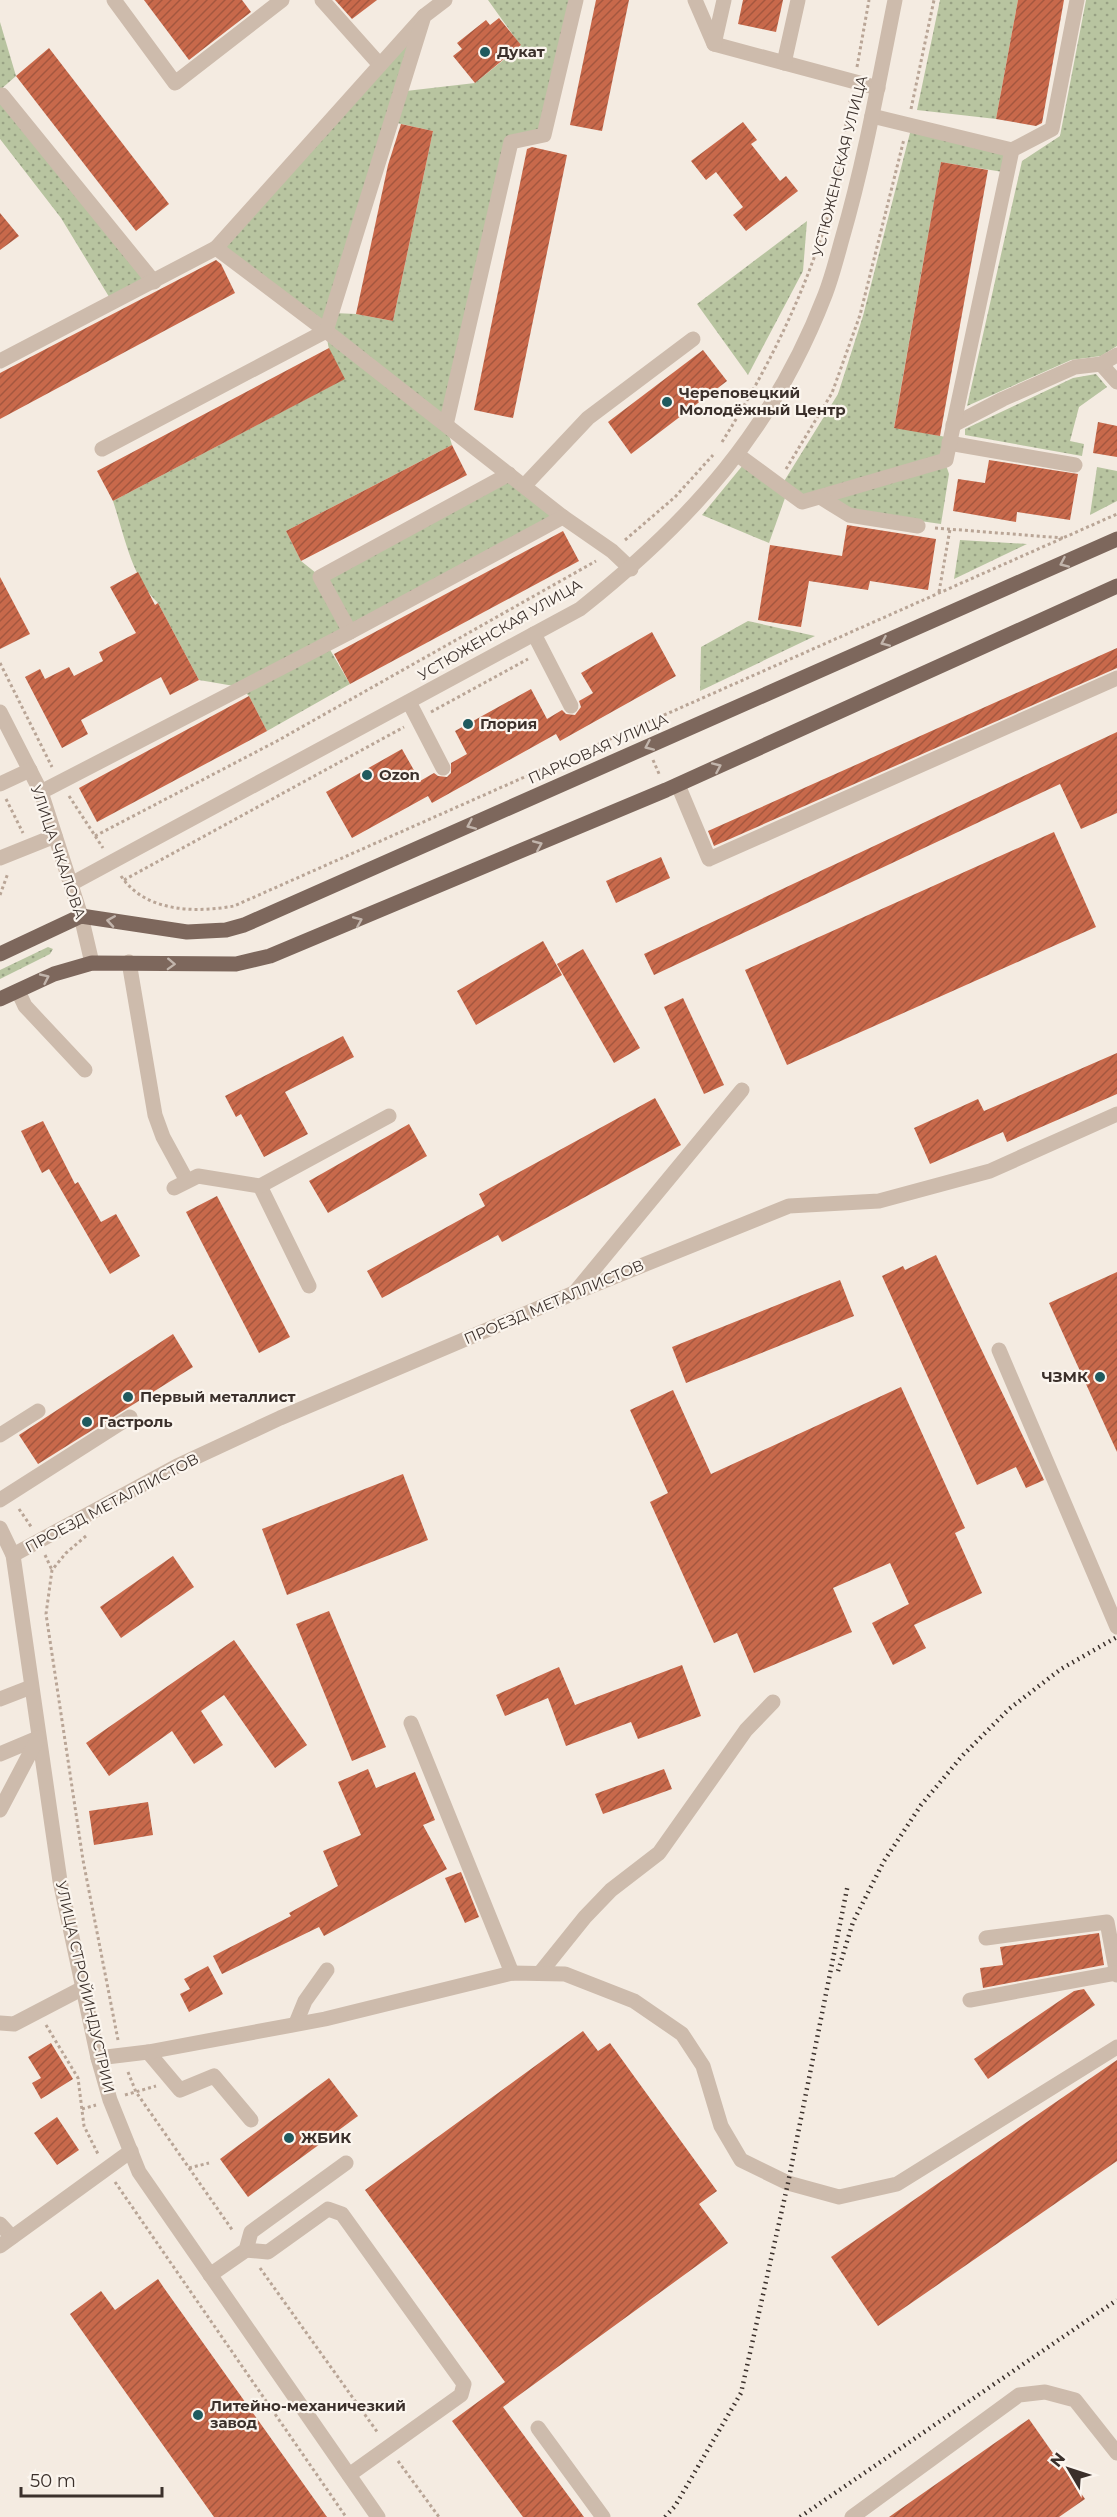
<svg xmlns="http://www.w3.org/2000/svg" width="1117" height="2517" font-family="Montserrat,sans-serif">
<defs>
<pattern id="grass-dots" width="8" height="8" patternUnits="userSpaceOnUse" patternTransform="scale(1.5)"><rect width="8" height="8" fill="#b8c4a0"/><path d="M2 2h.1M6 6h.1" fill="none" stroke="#97a083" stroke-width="1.8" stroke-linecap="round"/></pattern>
<pattern id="building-hatch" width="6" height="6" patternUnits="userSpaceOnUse" patternTransform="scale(1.5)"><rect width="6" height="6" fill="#c8694b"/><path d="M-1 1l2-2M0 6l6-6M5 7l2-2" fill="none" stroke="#a4573f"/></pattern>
</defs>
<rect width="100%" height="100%" fill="#f4ebe1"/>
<g fill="url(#grass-dots)">
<path d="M488 0H573L542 132 508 140 444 419 452 445 286 531 301 561 321 577 509 474 563 517 329 648 350 684 267 731 249 696 240 687 199 680 158 603C132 579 124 534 113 501L344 379C329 348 321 346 334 313L356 314 393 321 433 131 397 123 406 91 475 83 521 46Z"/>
<path d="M940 0H1018L996 119 917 110Z"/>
<path d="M1086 0H1117V346L1101 356 1071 360 967 406 1022 161 1060 136Z"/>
<path d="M0 22 16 76 0 90Z"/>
<path d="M415 32 325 326 221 248Z"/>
<path d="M0 97 149 281 111 300 61 218 0 139Z"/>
<path d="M911 129 1007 153 1003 172 941 162 894 427 946 437 943 456 949 474 941 524 851 511 802 497 783 483 838 394 863 316Z"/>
<path d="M807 221 803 271 748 375 697 304Z"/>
<path d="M1096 374 1107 387 1079 407 1070 441 1084 444 1082 456 965 435V429L1073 378Z"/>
<path d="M743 465 785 498 769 543 702 515Z"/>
<path d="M1097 467 1117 471V501L1090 515Z"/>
<path d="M960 540 1027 544 954 579Z"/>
<path d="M748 621 815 636 700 691 701 647Z"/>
<path d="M48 947 53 949 50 954 0 979V970Z"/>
</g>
<g fill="url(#building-hatch)">
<path d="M144 0H242L251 12 189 60Z"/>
<path d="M335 0H377L352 19Z"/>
<path d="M596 0H629L602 131 570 125Z"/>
<path d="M743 0H783L776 32 738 24Z"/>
<path d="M1018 0H1064L1042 123 1036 126 996 119Z"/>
<path d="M499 18 521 45 475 83 453 56 462 49 457 43 486 20 490 25Z"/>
<path d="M49 48 169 204 136 231 16 76Z"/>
<path d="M743 122 757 140 751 144 780 181 786 176 798 191 746 231 733 215 743 207 716 172 706 180 691 161Z"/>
<path d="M401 124 433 131 393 321 356 314 388 165Z"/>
<path d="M532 147 567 155 513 418 474 410 527 149Z"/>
<path d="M941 162 988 170 940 436 894 428Z"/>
<path d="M0 213 19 236 0 250Z"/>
<path d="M216 260 221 264 235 293 0 419V373Z"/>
<path d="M329 348 345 379 113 501 97 471Z"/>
<path d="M703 350 727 381 631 454 608 422Z"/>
<path d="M1098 422 1117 426V457L1093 453Z"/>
<path d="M452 445 467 475 301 561 286 531Z"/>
<path d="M989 460 1078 474 1070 520 1017 512 1016 522 953 511 958 479 985 483Z"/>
<path d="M847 525 936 539 928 590 870 581 868 590 809 581 801 627 758 620 770 545 842 556Z"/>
<path d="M563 531 579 561 350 684 334 654Z"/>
<path d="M138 572 155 605 158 603 199 680 170 695 161 677 81 720 88 734 62 748 25 677 40 669 45 679 69 667 74 676 103 661 99 652 136 633 110 587Z"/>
<path d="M0 577 30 634 0 649Z"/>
<path d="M652 632 676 676 560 741 556 734 432 803 428 796 352 838 326 792 402 749 420 781 434 773 438 776 447 777 451 773V763L467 754 455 731 531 689 547 719 562 710 566 714 575 715 581 707 579 701 593 693 581 673Z"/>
<path d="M1117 648V668L714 846 708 831Z"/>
<path d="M249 696 267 731 97 822 79 788Z"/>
<path d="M1117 732V813L1081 829 1060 784 654 975 644 954Z"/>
<path d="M1054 832 1096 927 787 1065 745 970Z"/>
<path d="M661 857 670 878 616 903 606 881Z"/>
<path d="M543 941 562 975 476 1025 457 991Z"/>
<path d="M583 949 640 1048 614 1063 557 964Z"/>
<path d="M683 998 724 1085 704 1094 664 1007Z"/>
<path d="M343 1036 354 1057 285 1092 308 1134 264 1157 241 1114 236 1117 225 1096Z"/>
<path d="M1117 1053V1094L1007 1142 1003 1132 930 1164 914 1128 978 1099 984 1111Z"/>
<path d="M655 1098 681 1145 502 1242 498 1235 382 1298 367 1271 485 1206 479 1194Z"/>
<path d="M43 1121 75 1184 78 1182 101 1222 116 1214 140 1256 110 1274 49 1169 42 1173 21 1131Z"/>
<path d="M409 1124 427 1156 328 1213 309 1181Z"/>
<path d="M217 1196 290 1337 259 1353 186 1212Z"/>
<path d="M936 1255 1044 1480 1026 1488 1016 1467 977 1485 882 1276 903 1266 905 1270Z"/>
<path d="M1117 1272V1452L1049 1303Z"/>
<path d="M840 1280 854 1316 686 1383 672 1347Z"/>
<path d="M173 1334 193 1367 38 1464 19 1435Z"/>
<path d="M901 1387 965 1528 955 1533 982 1593 914 1625 926 1648 893 1665 872 1623 909 1604 890 1563 833 1588 852 1632 754 1673 737 1633 714 1643 650 1502 668 1493 630 1410 673 1390 711 1474Z"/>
<path d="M403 1474 428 1540 287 1595 262 1529Z"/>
<path d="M173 1556 194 1587 121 1638 100 1607Z"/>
<path d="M329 1611 386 1747 352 1761 296 1624Z"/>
<path d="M234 1640 307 1745 275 1768 224 1695 201 1711 223 1745 194 1764 172 1731 109 1776 86 1743Z"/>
<path d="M682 1665 701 1716 638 1739 631 1722 566 1746 548 1698 505 1716 496 1695 559 1667 575 1705Z"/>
<path d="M368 1769 376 1788 415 1772 435 1820 423 1825 447 1869 324 1936 319 1927 222 1974 213 1956 291 1916 289 1913 338 1886 323 1851 361 1835 338 1782Z"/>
<path d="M664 1769 672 1789 603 1814 595 1794Z"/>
<path d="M148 1802 153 1835 94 1845 89 1811Z"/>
<path d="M461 1872 479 1917 465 1923 445 1878Z"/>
<path d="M1099 1933 1104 1965 983 1988 980 1968 1003 1965 1000 1947Z"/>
<path d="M208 1966 223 1994 189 2012 180 1994 190 1989 184 1979Z"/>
<path d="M1084 1989 1095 2005 988 2079 974 2059 1074 1991Z"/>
<path d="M583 2031 598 2051 610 2043 717 2191 699 2204 728 2243 503 2407 584 2517H523L452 2421 505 2382 365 2190Z"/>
<path d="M51 2043 73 2079 41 2099 32 2083 41 2078 28 2057Z"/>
<path d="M1117 2060V2161L878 2326 831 2257Z"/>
<path d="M329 2078 358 2116 248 2197 220 2159Z"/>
<path d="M57 2117 79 2150 57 2165 34 2133Z"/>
<path d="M158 2279 164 2288 327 2517H214L70 2314 101 2291 115 2310Z"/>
<path d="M1029 2419 1085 2499 1059 2517H889Z"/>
</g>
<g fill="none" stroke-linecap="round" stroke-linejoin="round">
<g stroke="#b9a596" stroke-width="3" stroke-dasharray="3 3" stroke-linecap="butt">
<path d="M857 67 869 0"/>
<path d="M911 109 934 0"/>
<path d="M722 442C766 372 803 298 827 219 838 180 843 137 851 97"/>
<path d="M786 469 832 393 860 315 904 139"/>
<path d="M935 528 1063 538"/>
<path d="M625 540 675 497 713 455"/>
<path d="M939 592 950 529"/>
<path d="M0 663 52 767"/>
<path d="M431 712 528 659"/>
<path d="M653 760 660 776"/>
<path d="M69 796 103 848"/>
<path d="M6 799 23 833"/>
<path d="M95 836 277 741 596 561"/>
<path d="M121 876C145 912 195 913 234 906L1117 514"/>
<path d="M124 880 404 727"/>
<path d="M0 895 8 873"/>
<path d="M19 1509 32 1528"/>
<path d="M86 1536 66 1553 52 1570 46 1614 83 1860 118 2040"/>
<path d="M45 1555 52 1570"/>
<path d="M46 2025 78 2078 84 2126 99 2156"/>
<path d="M128 2072 136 2092 233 2231"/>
<path d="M125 2095 156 2086"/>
<path d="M82 2109 96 2105"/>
<path d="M189 2168 209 2163"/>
<path d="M115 2182 346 2517"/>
<path d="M260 2268 378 2433"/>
<path d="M398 2461 439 2517"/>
</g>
<g stroke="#cdbbac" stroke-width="15">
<path d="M114 0 175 83 282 0"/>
<path d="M322 0 380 65"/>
<path d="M695 0 714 44 878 88"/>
<path d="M424 16 216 248 326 331 563 517 612 551 631 569"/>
<path d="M714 44 724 0"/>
<path d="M784 63 798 0"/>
<path d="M2 95 154 282"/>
<path d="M872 116 1012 150"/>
<path d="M0 361 216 248"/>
<path d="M1101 364 1117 382"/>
<path d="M446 425 511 142 544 135 576 0"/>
<path d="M953 425 1003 399 1075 367 1101 364 1117 355"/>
<path d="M949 443 1075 465"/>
<path d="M102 449 326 331 424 16 445 0"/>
<path d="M738 455 802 502 946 460 1012 150 1052 129 1077 0"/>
<path d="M524 486 588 418 693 339"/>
<path d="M820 497 849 515 918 526"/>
<path d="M350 632 320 577 509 474"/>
<path d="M534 634 571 706"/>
<path d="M409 702 443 768"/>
<path d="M0 712 41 792 81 916 92 963"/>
<path d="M0 784 30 770"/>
<path d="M678 785 709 859 1117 678"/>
<path d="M41 792 350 632 563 517"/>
<path d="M0 858 55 836"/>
<path d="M71 884 580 609C692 520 773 430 825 295 832 277 837 257 842 239 865 160 879 80 895 0"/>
<path d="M129 962 155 1115 163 1137 187 1181"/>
<path d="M18 991 25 1006 85 1070"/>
<path d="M260 1186 309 1286"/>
<path d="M174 1188 198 1176 260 1186 389 1116"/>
<path d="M576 1291 742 1090"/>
<path d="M999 1350 1117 1627"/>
<path d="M0 1435 38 1411"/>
<path d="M0 1500 130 1417"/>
<path d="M0 1528 13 1555 60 1881 98 2058 110 2100 139 2172 378 2517"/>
<path d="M13 1555 177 1466 280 1418 574 1293 789 1206 879 1201 990 1171 1117 1114"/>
<path d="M0 1699 31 1687"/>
<path d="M411 1723 512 1973"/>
<path d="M0 1754 38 1738"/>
<path d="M0 1810 38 1738"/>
<path d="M986 1938 1107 1922 1117 1975"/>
<path d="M540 1973 585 1917 611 1890 659 1853 746 1730 773 1702"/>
<path d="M970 2000 1116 1973"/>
<path d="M0 2023 14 2024 83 1988"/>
<path d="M296 2023 305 2001 327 1970"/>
<path d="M148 2052 180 2090 214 2076 251 2120"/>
<path d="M98 2058 148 2052 325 2019 512 1973 565 1974 634 2001 682 2034 703 2066 721 2126 741 2160 788 2183 839 2197 897 2184 1117 2047"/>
<path d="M0 2224 12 2237"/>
<path d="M0 2246 131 2151"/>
<path d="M246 2250 268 2252 328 2209 342 2214 464 2384 461 2395 349 2475"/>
<path d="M210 2275 246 2250 251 2232 346 2163"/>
<path d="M538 2428 603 2517"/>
<path d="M852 2517 1019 2395 1045 2392 1075 2400 1117 2453"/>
</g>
<g stroke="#7d675c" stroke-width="15">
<path d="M0 954 81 916 187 932 226 930 244 925 1117 539"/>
<path d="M0 999 54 974 92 963 236 964 270 956 666 790 1117 586"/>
</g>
<g stroke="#3b302b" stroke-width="4.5" stroke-dasharray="1.5 4.5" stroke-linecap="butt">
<path d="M838 1971 853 1922 884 1861 921 1805 963 1755 1009 1709 1061 1669 1117 1637"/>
<path d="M665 2517 675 2506 741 2393 788 2183 848 1884"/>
<path d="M800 2517 1117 2300"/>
</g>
</g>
<defs><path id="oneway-chevron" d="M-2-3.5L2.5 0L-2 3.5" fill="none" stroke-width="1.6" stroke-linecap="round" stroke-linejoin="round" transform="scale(1.5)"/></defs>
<g stroke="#c2b5ac">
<use href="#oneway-chevron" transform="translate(1064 563) rotate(156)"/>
<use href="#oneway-chevron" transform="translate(885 642) rotate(156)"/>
<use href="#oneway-chevron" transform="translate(649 746) rotate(156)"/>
<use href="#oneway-chevron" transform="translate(717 767) rotate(-24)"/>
<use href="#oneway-chevron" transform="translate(471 825) rotate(156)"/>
<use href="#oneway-chevron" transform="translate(538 845) rotate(-23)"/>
<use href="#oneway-chevron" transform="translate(111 921) rotate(-171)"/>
<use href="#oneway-chevron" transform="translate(358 921) rotate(-23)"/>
<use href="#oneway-chevron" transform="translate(171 964) rotate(2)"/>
<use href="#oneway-chevron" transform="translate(45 978) rotate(-25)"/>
</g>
<g fill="#1f5a5e" stroke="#fbf5ee" stroke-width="2">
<circle cx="485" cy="52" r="6"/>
<circle cx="667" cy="402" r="6"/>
<circle cx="468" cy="724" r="6"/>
<circle cx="367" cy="775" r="6"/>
<circle cx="1100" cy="1377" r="6"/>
<circle cx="128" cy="1397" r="6"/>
<circle cx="87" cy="1422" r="6"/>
<circle cx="289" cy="2138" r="6"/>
<circle cx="198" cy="2415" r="6"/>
</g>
<g text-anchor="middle" stroke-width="4.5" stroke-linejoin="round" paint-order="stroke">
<g font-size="15" font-weight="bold" fill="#3b302b" stroke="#fbf5ee" text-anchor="start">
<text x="497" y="57">Дукат</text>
<text x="679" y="398">Череповецкий<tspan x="679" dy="17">Молодёжный Центр</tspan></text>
<text x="480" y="729">Глория</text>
<text x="379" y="780">Ozon</text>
<text x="1088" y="1382" text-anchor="end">ЧЗМК</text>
<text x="140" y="1402">Первый металлист</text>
<text x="99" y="1427">Гастроль</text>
<text x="301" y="2143">ЖБИК</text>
<text x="210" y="2411">Литейно-механичезкий<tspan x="210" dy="17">завод</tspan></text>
</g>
<g font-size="15" fill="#3b302b" stroke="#fbf5ee">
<text transform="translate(840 166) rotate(-76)" y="5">УСТЮЖЕНСКАЯ УЛИЦА</text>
<text transform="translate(500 630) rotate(-30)" y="5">УСТЮЖЕНСКАЯ УЛИЦА</text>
<text transform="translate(598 749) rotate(-24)" y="5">ПАРКОВАЯ УЛИЦА</text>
<text transform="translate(58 852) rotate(71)" y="5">УЛИЦА ЧКАЛОВА</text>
<text transform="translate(554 1302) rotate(-23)" y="5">ПРОЕЗД МЕТАЛЛИСТОВ</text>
<text transform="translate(112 1503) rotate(-28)" y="5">ПРОЕЗД МЕТАЛЛИСТОВ</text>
<text transform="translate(85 1987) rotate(77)" y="5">УЛИЦА СТРОЙИНДУСТРИИ</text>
</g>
</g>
<g transform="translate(1069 2469) rotate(309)" stroke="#fbf5ee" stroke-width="4.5" paint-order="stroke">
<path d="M0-4.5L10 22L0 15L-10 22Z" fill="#3b302b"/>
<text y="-9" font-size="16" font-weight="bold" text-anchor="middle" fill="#3b302b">N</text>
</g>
<path d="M21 2487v9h141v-9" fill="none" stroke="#3b302b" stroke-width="3"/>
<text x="30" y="2487" font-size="18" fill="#3b302b" stroke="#fbf5ee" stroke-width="4.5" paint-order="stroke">50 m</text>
</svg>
